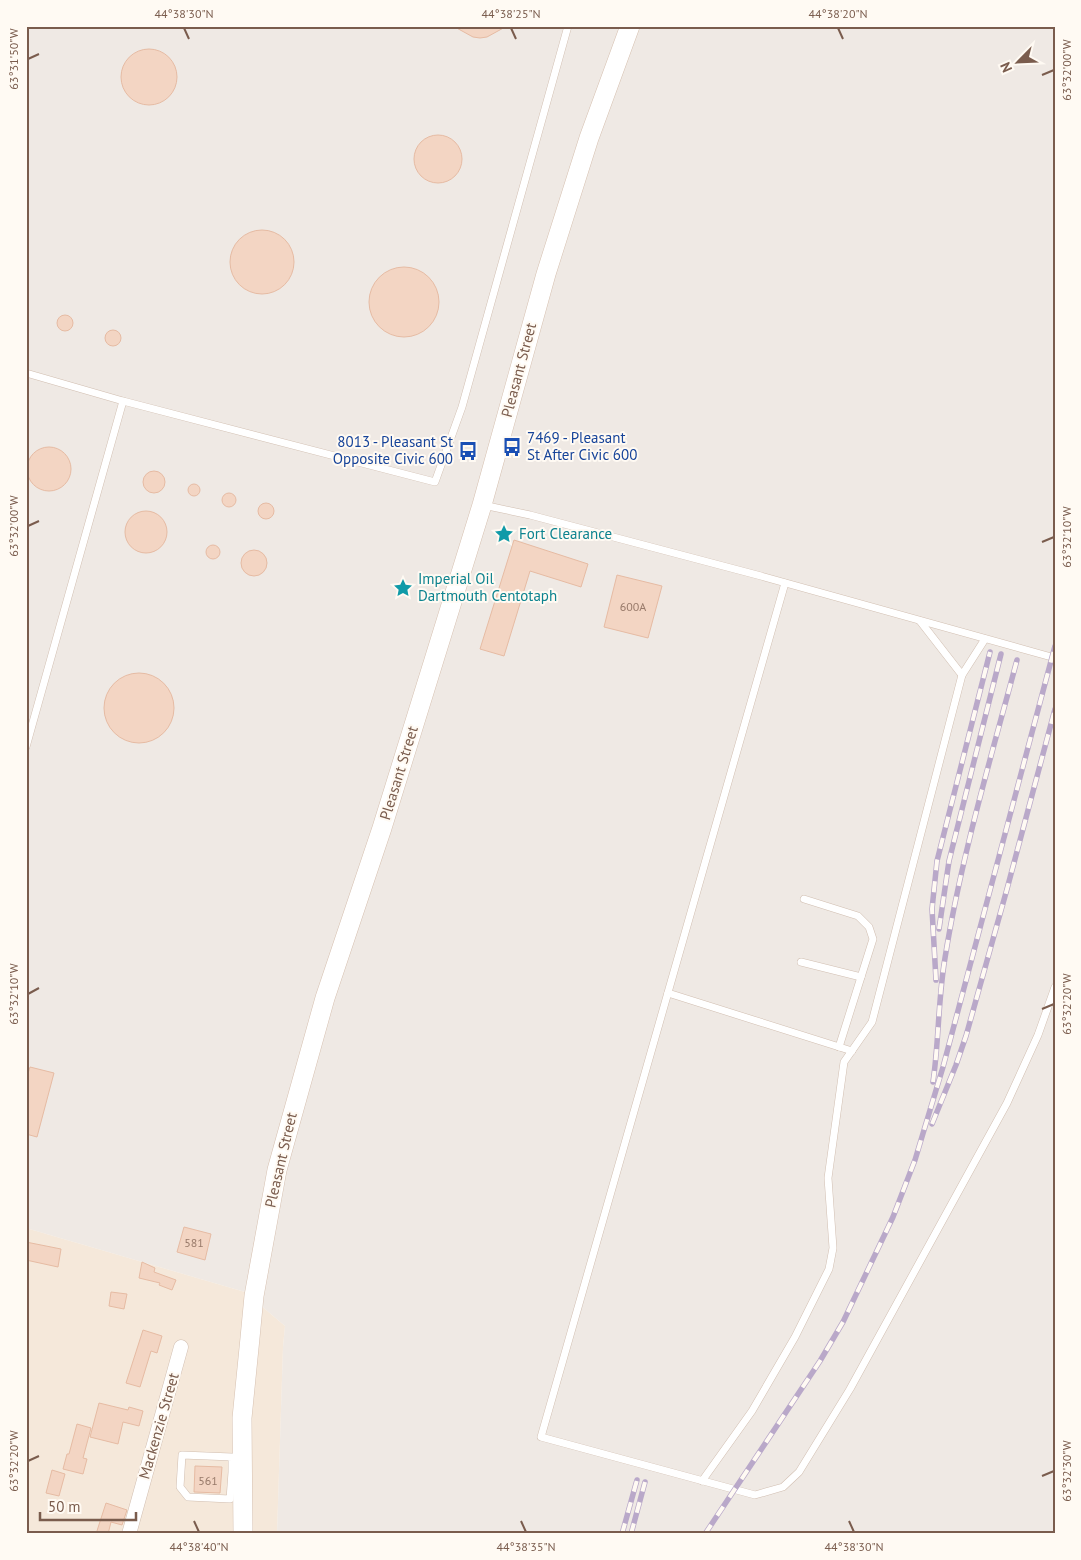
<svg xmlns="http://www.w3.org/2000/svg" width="1081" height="1560" font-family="'PT Sans',sans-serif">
<rect width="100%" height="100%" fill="#fdf6ec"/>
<path fill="#f5e8da" d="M26 1228 245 1292 285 1326 283 1347 277 1534H26Z"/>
<path fill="#efe9e4" d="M26 26H1055V1534H277L283 1347 285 1326 245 1292 26 1228Z"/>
<g fill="#f3d5c3" stroke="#e6bba3">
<path d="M453 26H507L487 37 480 38 473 37Z"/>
<circle cx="149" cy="77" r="28"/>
<circle cx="438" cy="159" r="24"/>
<circle cx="262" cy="262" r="32"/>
<circle cx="404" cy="302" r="35"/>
<circle cx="65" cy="323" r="8"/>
<circle cx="113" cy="338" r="8"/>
<circle cx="49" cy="469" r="22"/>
<circle cx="154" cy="482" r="11"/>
<circle cx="194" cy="490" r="6"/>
<circle cx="229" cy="500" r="7"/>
<circle cx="266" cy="511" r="8"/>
<circle cx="146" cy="532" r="21"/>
<path d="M514 540 588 564 581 587 530 571 504 656 480 649Z"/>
<circle cx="213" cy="552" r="7"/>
<circle cx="254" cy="563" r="13"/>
<path d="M617 575 662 586 648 638 604 627Z"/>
<circle cx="139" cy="708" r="35"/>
<path d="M30 1067 54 1073 37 1137 26 1134V1080Z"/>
<path d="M184 1227 211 1234 205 1260 177 1252Z"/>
<path d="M26 1242 61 1249 58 1267 26 1260Z"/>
<path d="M142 1262 155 1268 154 1272 176 1280 172 1290 159 1285 160 1283 139 1278Z"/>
<path d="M111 1292 127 1294 124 1309 109 1306Z"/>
<path d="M143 1330 162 1336 157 1353 151 1351 140 1387 126 1383Z"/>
<path d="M99 1403 128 1410 129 1407 143 1411 139 1426 123 1422 118 1444 90 1437Z"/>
<path d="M77 1424 91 1428 83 1458 87 1459 83 1474 63 1469 67 1454H69Z"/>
<path d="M195 1466 222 1467 220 1493 194 1492Z"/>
<path d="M52 1470 65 1474 59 1496 46 1493Z"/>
<path d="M106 1503 127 1510 122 1525 111 1522 108 1534H96Z"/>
</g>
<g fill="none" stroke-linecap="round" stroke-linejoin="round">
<g stroke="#d1beb0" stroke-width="8">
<g id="lane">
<path d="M26 373 123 401 435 482 462 407 568 26"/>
<path d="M483 505 530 515 761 576 1055 658"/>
<path d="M785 583 541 1437 755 1495 783 1487 799 1472 850 1389 1007 1103 1038 1035 1055 987"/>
<path d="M920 621 962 675 985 639"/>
<path d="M26 747 123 401"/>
<path d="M804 899 858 916 869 927 873 939 839 1047"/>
<path d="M801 962 861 977"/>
<path d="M668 993 852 1051"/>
<path d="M232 1472V1457L182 1455 180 1487 188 1497 230 1499 232 1472H242"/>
<path d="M702 1481 752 1411 795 1337 829 1269 833 1248 828 1178 844 1062 872 1022 962 675"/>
</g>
</g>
<g stroke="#d1beb0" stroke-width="15">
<path id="street" d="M129 1534 181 1347"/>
</g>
<g stroke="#d6c0b0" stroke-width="20">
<path id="secondary" d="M243 1534 242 1418 250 1338 254 1296 277 1170 325 998 382 828 482 505 546 274 589 138 630 26"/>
</g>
<use href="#lane" stroke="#fff" stroke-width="7"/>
<use href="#street" stroke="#fff" stroke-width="14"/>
<use href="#secondary" stroke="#fff" stroke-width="19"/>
<g stroke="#b9a8c9" stroke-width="5.5">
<g id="rail">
<path d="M939 929 949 861 1001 654"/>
<path d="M936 980 932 909 937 861 990 652"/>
<path d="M933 1082C939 1041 938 999 945 958 961 857 991 758 1017 660"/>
<path d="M932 1124 956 1065 966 1036 1007 889 1055 709"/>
<path d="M622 1534 637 1480"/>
<path d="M631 1534 645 1482"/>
<path d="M705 1534 820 1361 843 1322 893 1217 915 1160 943 1067 1055 646"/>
</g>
</g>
<use href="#rail" stroke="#fffaf3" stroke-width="4" stroke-dasharray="11" stroke-linecap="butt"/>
</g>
<path fill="none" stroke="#7a5c4d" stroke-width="2" d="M184 28 189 39M511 28 516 39M838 28 843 39M28 59 39 54M1042 75 1054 70M28 526 39 521M1042 542 1054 537M28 994 39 988M1042 1009 1054 1004M28 1461 39 1456M1042 1476 1054 1471M194 1521 199 1532M521 1521 526 1532M849 1521 854 1532"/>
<defs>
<g id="bus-bare" transform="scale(1.5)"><path d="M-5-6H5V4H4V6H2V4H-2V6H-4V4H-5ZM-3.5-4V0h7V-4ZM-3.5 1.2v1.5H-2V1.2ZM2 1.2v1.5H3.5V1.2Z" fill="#1a4fb4" stroke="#fffaf3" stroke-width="2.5" paint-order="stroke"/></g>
<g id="sight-bare" transform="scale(1.5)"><path d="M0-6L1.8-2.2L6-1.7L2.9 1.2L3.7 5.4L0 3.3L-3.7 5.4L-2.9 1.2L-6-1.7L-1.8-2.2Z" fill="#0f9aa8" stroke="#fffaf3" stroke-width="2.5" paint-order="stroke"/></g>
</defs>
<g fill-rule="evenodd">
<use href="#bus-bare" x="512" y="447"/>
<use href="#bus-bare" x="468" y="451"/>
<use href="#sight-bare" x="504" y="534"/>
<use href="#sight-bare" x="403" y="588"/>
</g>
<g text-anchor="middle" stroke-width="4" stroke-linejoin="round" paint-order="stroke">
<g font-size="12" fill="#987a6a">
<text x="633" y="611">600A</text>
<text x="194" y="1247">581</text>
<text x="208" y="1485">561</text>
</g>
<g font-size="15" fill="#7a5c4d" stroke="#fffaf3">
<text transform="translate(519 370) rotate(-75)" y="5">Pleasant Street</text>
<text transform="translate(399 773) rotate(-73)" y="5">Pleasant Street</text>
<text transform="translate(281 1160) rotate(-77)" y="5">Pleasant Street</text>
<text transform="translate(159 1426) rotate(-74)" y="5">Mackenzie Street</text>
</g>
<g font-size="15" fill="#164399" stroke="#fffaf3" text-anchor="start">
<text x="527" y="443">7469 - Pleasant<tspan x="527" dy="17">St After Civic 600</tspan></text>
<text x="453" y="447" text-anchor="end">8013 - Pleasant St<tspan x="453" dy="17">Opposite Civic 600</tspan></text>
</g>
<g font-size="15" fill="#0d838f" stroke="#fffaf3" text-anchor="start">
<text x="519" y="539">Fort Clearance</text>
<text x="418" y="584">Imperial Oil<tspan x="418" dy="17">Dartmouth Centotaph</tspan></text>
</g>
</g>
<rect width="1081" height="1560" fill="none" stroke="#fffaf3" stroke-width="55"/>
<g transform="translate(1018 62) rotate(246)" stroke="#fffaf3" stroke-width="4" paint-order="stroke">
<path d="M0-4L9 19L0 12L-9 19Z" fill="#7a5c4d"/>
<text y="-8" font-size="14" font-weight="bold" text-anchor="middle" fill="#7a5c4d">N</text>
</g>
<path d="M40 1512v8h96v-8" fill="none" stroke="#7a5c4d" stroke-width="2.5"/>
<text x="48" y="1512" font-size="15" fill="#7a5c4d" stroke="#fffaf3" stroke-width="4" paint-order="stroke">50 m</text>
<rect x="28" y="28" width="1026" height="1504" fill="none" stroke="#7a5c4d" stroke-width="2"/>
<g font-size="12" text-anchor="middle" fill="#7a5c4d">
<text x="184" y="18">44°38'30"N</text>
<text x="511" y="18">44°38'25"N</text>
<text x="838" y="18">44°38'20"N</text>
<text transform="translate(14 59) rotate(-90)" y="4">63°31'50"W</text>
<text transform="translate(1067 70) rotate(-90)" y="4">63°32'00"W</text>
<text transform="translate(14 526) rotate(-90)" y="4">63°32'00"W</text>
<text transform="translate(1067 537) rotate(-90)" y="4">63°32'10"W</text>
<text transform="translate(14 994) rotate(-90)" y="4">63°32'10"W</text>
<text transform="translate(1067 1004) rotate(-90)" y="4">63°32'20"W</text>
<text transform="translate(14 1461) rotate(-90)" y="4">63°32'20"W</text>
<text transform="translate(1067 1471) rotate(-90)" y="4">63°32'30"W</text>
<text x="199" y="1551">44°38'40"N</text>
<text x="526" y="1551">44°38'35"N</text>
<text x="854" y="1551">44°38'30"N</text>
</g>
</svg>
